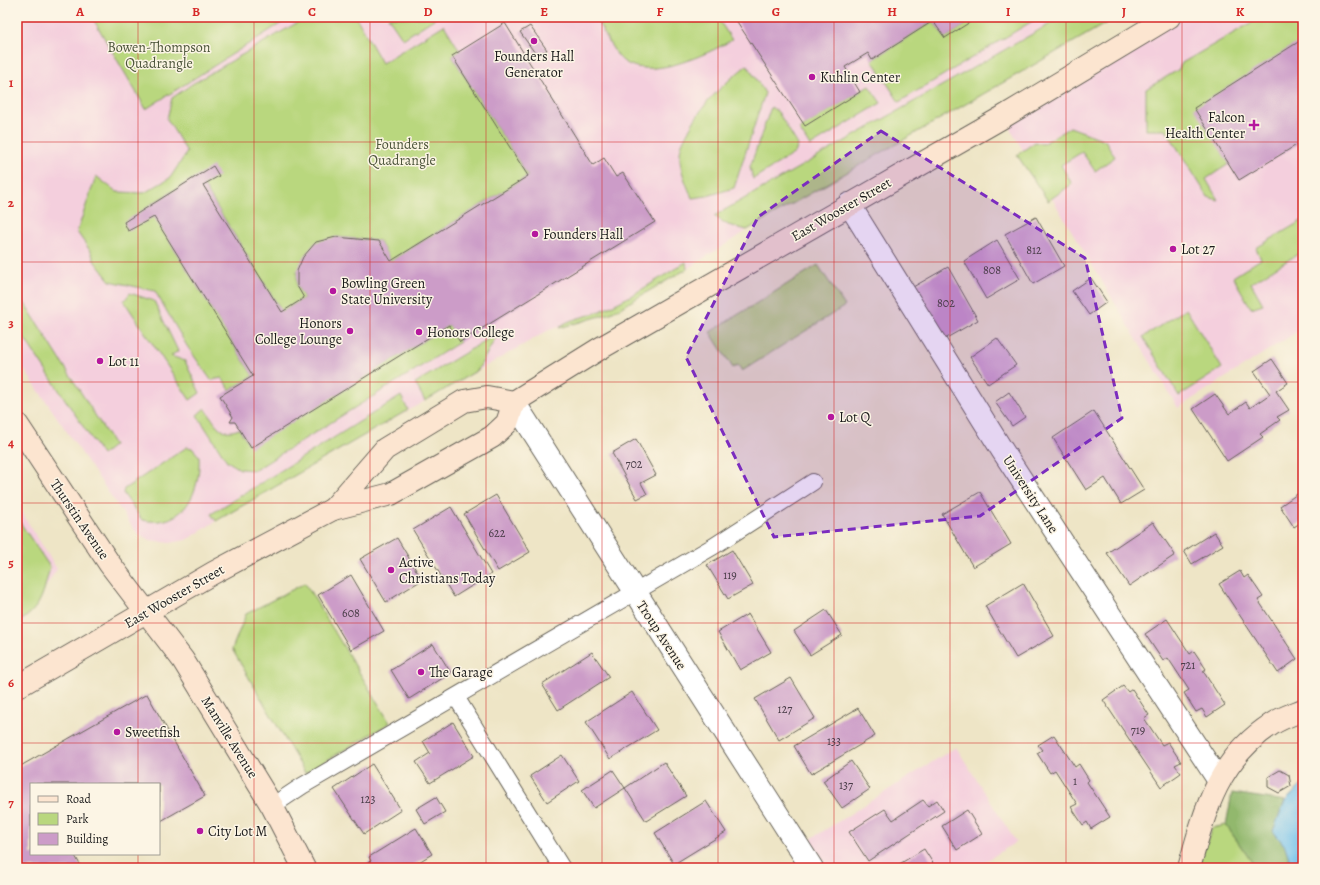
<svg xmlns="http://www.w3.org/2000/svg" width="1320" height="885" font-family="Alegreya,serif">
<rect width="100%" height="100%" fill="#fcf5e5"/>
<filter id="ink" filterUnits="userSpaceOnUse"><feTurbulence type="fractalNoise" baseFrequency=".025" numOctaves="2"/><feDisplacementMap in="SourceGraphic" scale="8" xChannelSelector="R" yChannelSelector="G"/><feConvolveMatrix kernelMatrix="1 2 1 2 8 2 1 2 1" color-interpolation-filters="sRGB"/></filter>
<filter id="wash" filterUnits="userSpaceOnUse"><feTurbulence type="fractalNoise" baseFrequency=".012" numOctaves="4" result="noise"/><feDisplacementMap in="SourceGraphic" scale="16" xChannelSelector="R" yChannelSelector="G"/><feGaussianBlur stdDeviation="0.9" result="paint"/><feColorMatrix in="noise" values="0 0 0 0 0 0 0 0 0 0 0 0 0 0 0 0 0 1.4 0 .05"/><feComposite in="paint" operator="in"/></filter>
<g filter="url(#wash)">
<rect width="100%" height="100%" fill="#eee5c6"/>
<g fill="#f4cfdd">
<path d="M17 17H1117L756 225 687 269 611 313 549 330 216 521 193 536 186 540 170 543 150 540 139 535 133 528 17 359Z"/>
<path d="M1169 17H1303V328L1178 408 1003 117Z"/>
<path d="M17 505 57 569 22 624 17 627Z"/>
<path d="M956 747 1016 842 975 868H812L798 847Z"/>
</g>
<g fill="#b9d77e" stroke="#6a7a4d">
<path d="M92 17H291L146 109Z"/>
<path d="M307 17H356L382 63 444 25 460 51 452 56 528 176 391 261 379 241 336 237 297 271V286L304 298 282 312 198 176 148 206 253 376 230 390 222 378 211 380 187 346 155 291 110 281 95 262 91 252 77 232 96 176 117 192 144 193 170 178 187 152 167 119 172 98 192 84Z"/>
<path d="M388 17H437L403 39Z"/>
<path d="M595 17H618L621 21 631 17H717L732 40C706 55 650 81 623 61 613 53 602 28 595 17Z"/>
<path d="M978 17H1039L899 102 872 60 933 21 945 38Z"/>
<path d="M1062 17H1117L747 230 728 225 714 216Z"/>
<path d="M1261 17H1303V39L1229 164 1206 179 1218 200 1208 197 1166 130H1146V89L1178 70 1182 63Z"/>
<path d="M747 65 765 93 734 188 707 196 692 198C687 185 679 169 680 154 680 145 686 136 690 128 705 100 723 85 747 65Z"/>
<path d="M869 86 881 103 810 146 799 129Z"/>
<path d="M771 107 778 112 798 145 795 153 753 179 750 167Z"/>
<path d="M1070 127 1105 140 1115 157 1095 171 1082 152 1061 165 1072 184 1048 201 1017 155 1035 142 1043 144Z"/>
<path d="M1303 220V251L1251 283 1263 304 1251 308 1233 277 1261 259 1256 248Z"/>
<path d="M686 262 687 269 611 313 559 328C566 319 587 317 598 312 629 299 658 279 686 262Z"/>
<path d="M818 265 845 306 742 371 738 365 733 368 710 332Z"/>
<path d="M17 291 114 445 102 455 17 327Z"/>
<path d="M130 293 154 301 178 351 171 356 185 361 200 393 190 400 124 301Z"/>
<path d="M1186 309 1222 368 1179 396 1143 337Z"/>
<path d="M449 325 460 342 255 470 240 469 227 461 197 415 205 408C215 422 219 437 239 429L251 447Z"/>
<path d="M498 333 478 370 425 401 415 383Z"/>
<path d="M401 396 408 410 216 521 211 514Z"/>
<path d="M187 447 192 448 199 456C201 492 184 529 142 520L123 493 124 489Z"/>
<path d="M17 518 50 567C43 594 42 608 17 623Z"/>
<path d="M305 583 390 723 305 773 232 649 246 614Z"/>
<path d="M1226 825 1256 868H1197L1212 828Z"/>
</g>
<path fill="#92b86d" stroke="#576a44" d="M1232 793 1285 801 1273 831 1285 846 1292 868H1256L1226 825Z"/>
<path fill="#71c1ec" stroke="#466e84" d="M1303 784V868H1292L1285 846 1273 831 1285 801Z"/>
<g id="blocks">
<g fill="#cc9cc8">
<path d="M734 17H814L816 19 819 17H978L945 38 933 21 872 60 868 53 845 67 860 92 805 126Z"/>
<path d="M505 23 593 165 604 158 616 177 623 173 655 222 460 342 449 325 251 448 235 422H230L233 417 220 396 253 376 154 217 128 231 124 222 213 166 219 176 203 185 282 312 304 298 297 286V271L303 257 316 242 336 237 379 241 391 261 528 176 452 56Z"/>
<path d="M530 26 547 50 537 56 520 32Z"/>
<path d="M1303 39V141L1239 180 1194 108Z"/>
<path d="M1036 217 1064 266 1033 284 1005 234Z"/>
<path d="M997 240 1020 279 986 299 964 261Z"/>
<path d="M948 267 978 320 943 340 913 287Z"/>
<path d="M1091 278 1107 302 1089 315 1072 291Z"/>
<path d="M997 338 1016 365 988 384 970 357Z"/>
<path d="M1272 359 1288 383 1276 391 1289 410 1277 417 1280 420 1260 434 1263 437 1227 461 1193 409 1215 394 1229 414 1246 402 1250 408 1270 394 1254 371Z"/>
<path d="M1009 392 1025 417 1012 426 995 402Z"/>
<path d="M1094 411 1144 490 1121 504 1105 478 1086 490 1053 438Z"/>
<path d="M636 439 656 475 641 483 647 494 637 499 612 453Z"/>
<path d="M1303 490V521L1294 527 1280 506Z"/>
<path d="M980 492 1011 544 973 567 942 514Z"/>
<path d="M496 495 530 552 498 571 464 514Z"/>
<path d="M451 507 491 574 454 597 413 530Z"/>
<path d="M1153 522 1175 555 1129 586 1107 553Z"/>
<path d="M1214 532 1223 545 1192 564 1184 551Z"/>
<path d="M397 538 422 580 386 602 360 559Z"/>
<path d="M732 550 753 585 728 599 707 565Z"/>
<path d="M1240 571 1244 578 1248 575 1263 597 1258 600 1297 659 1278 673 1219 584Z"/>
<path d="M351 575 384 631 351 650 318 595Z"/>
<path d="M1023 583 1054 636 1016 658 985 606Z"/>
<path d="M826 610 842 635 810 655 794 631Z"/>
<path d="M748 614 771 652 740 670 718 632Z"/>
<path d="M1167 619 1190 654 1194 651 1206 669 1203 671 1225 705 1207 717 1202 709 1196 712 1184 693 1189 690 1168 658 1163 661 1145 634Z"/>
<path d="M433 644 451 673 409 699 391 670Z"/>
<path d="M592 652 609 677 558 710 542 684Z"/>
<path d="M791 678 815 718 779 740 755 699Z"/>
<path d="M1123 686 1128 692 1132 689 1149 715 1144 718 1162 745 1168 742 1181 762 1175 765 1181 773 1161 787 1103 700Z"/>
<path d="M632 692 657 730 610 759 586 722Z"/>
<path d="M147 694 205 796 159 822V784H31V854H74L82 868H17V768Z"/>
<path d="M858 708 875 736 811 774 794 746Z"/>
<path d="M453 722 474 756 430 783 416 762 430 753 423 741Z"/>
<path d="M1054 735 1075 767 1079 764 1089 780 1087 782 1110 817 1091 829 1087 822 1083 825 1071 807 1077 804 1055 770 1050 773 1037 753 1042 750 1038 745Z"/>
<path d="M562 755 579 781 547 802 530 776Z"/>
<path d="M851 761 870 789 842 808 823 781Z"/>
<path d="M664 762 686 796 646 821 625 788Z"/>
<path d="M372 764 401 810 364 834 334 789Z"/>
<path d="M613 770 625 788 594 808 582 790Z"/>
<path d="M1280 770 1289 775 1291 786 1279 793 1268 787V777Z"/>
<path d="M436 797 445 812 425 824 416 809Z"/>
<path d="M923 800 928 806 937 800 944 811 868 861 849 832 885 809 893 820Z"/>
<path d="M706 801 726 832 674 864 655 833Z"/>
<path d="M967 810 982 834 957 850 942 826Z"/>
<path d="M416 828 432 854 409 868H370L367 863 371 861 369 857Z"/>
<path d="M924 849 936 868H893Z"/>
</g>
</g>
</g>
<g filter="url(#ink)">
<use href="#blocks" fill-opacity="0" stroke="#666258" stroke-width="1"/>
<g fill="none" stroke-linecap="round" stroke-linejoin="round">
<g stroke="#666258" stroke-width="18">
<g id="lane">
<path d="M456 697 562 868"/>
<path d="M272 806 302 786 714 546 813 482"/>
</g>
</g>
<g stroke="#666258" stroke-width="24">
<g id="street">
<path d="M849 204 1002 450 1219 781"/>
<path d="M514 402 812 868"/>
</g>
</g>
<g stroke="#666258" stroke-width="24">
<g id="secondary">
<path d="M17 424 109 563 183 660 272 806 304 868"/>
<path d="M333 509 385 449 464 401 487 397 514 402"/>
<path d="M17 687 213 573 333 509 391 494 492 437 507 423 514 402 599 349 1003 117 1169 17"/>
<path d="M1189 868C1205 810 1218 759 1272 724 1281 718 1293 714 1303 710"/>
</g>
</g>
<use href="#lane" stroke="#fff" stroke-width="16"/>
<use href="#street" stroke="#fff" stroke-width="22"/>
<use href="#secondary" stroke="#fce5d0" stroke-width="22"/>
</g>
</g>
<path fill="#7b2cbf" fill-opacity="0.2" stroke="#7b2cbf" stroke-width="3" stroke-dasharray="8 5" stroke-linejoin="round" d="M881 131 1085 258 1122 418 980 516 774 537 686 357 758 217Z"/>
<path fill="none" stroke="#d62828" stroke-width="1" stroke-opacity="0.55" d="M138 17V784M254 17V868M370 17V868M486 17V868M602 17V868M718 17V868M834 17V868M950 17V868M1066 17V868M1182 17V868M17 142H1303M17 262H1303M17 382H1303M17 503H1303M17 623H1303M17 743H1303M138 854V868"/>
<g fill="#b5179e" stroke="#fcf5e5" stroke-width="1.5">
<circle cx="534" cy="41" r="4"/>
<circle cx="812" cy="77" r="4"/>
<path d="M1252 119h4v4h4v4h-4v4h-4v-4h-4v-4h4z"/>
<circle cx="535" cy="234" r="4"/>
<circle cx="1173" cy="249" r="4"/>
<circle cx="333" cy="291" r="4"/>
<circle cx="350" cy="331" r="4"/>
<circle cx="419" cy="332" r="4"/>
<circle cx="100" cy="361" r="4"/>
<circle cx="831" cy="417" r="4"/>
<circle cx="391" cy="570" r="4"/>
<circle cx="421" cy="672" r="4"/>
<circle cx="117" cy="732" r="4"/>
<circle cx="200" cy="831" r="4"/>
</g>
<g text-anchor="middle" stroke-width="3" stroke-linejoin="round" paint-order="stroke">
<g font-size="12" fill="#483c47">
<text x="1034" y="254">812</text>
<text x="992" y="274">808</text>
<text x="946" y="307">802</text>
<text x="634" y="468">702</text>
<text x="497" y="537">622</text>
<text x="730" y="579">119</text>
<text x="351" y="617">608</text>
<text x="1188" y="669">721</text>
<text x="785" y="713">127</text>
<text x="1138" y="734">719</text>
<text x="834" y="745">133</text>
<text x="1075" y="785">1</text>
<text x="846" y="789">137</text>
<text x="368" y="803">123</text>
</g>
<g font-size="14" fill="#4b5439" stroke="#fcf5e5">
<text x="159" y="52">Bowen-Thompson<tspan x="159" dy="16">Quadrangle</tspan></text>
<text x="402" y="149">Founders<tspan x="402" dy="16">Quadrangle</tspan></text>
</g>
<g font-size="14" fill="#1c1c1c" stroke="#fcf5e5" text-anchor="start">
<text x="534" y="61" text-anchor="middle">Founders Hall<tspan x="534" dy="16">Generator</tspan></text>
<text x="820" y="82">Kuhlin Center</text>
<text x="1245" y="122" text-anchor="end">Falcon<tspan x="1245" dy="16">Health Center</tspan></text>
<text x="543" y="239">Founders Hall</text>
<text x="1181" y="254">Lot 27</text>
<text x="341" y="288">Bowling Green<tspan x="341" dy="16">State University</tspan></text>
<text x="342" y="328" text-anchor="end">Honors<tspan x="342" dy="16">College Lounge</tspan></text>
<text x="427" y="337">Honors College</text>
<text x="108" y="366">Lot 11</text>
<text x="839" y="422">Lot Q</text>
<text x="399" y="567">Active<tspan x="399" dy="16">Christians Today</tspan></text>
<text x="429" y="677">The Garage</text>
<text x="125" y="737">Sweetfish</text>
<text x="208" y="836">City Lot M</text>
</g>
<g font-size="14" fill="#1c1c1c" stroke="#fcf5e5">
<text transform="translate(841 209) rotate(-30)" y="5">East Wooster Street</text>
<text transform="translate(1031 494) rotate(57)" y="5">University Lane</text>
<text transform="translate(80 519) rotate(56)" y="5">Thurstin Avenue</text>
<text transform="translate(174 596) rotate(-30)" y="5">East Wooster Street</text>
<text transform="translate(662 635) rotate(57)" y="5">Troup Avenue</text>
<text transform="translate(230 737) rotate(58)" y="5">Manville Avenue</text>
</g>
</g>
<rect width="1320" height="885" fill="none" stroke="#fcf5e5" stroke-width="44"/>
<rect x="30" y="783" width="130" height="72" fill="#fcf5e5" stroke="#a29e95"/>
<rect x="38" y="796" width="20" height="6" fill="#fce5d0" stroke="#a29e95"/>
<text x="66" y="803" font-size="12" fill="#1c1c1c">Road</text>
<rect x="38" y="813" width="20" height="12" fill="#b9d77e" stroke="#a29e95"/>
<text x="66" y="823" font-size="12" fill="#1c1c1c">Park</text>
<rect x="38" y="833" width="20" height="12" fill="#cc9cc8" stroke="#a29e95"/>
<text x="66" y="843" font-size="12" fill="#1c1c1c">Building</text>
<rect x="22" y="22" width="1276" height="841" fill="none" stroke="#d62828" stroke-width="1.5"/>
<g font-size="13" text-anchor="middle" font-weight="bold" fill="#d62828">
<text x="80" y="16">A</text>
<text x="196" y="16">B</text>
<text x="312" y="16">C</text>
<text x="428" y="16">D</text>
<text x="544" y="16">E</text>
<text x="660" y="16">F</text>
<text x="776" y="16">G</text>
<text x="892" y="16">H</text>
<text x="1008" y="16">I</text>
<text x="1124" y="16">J</text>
<text x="1240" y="16">K</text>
<text x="11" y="87">1</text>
<text x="11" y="207">2</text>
<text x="11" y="327">3</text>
<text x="11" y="447">4</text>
<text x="11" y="567">5</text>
<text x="11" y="687">6</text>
<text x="11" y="807">7</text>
</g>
</svg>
